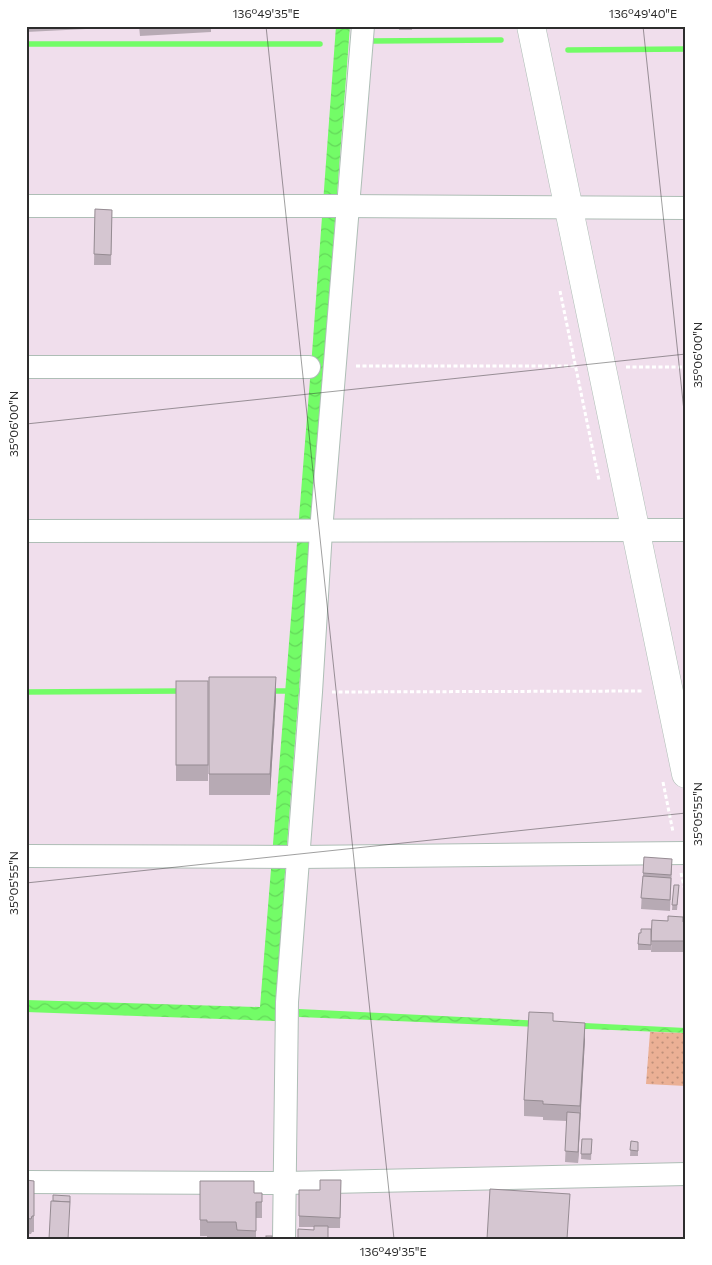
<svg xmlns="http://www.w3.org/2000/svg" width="712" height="1265" font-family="Commissioner,sans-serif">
<defs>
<pattern id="grass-dots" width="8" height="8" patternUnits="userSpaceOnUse" patternTransform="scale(1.25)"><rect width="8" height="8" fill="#ebb095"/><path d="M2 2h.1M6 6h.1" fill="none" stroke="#bf907a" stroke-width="1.8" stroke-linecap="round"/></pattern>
<pattern id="water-waves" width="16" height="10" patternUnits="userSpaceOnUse" patternTransform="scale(1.25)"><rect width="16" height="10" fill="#73fc67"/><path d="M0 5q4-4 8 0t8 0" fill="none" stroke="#64d85a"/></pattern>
</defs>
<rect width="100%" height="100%" fill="#f0deec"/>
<path fill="url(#grass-dots)" d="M650 1032 686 1033V1086L646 1084Z"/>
<g fill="url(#water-waves)">
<path d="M336 26H350L285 872 275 1021 26 1012V1000L260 1007 311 367Z"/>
<path d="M299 1009 686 1028V1033L299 1017Z"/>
</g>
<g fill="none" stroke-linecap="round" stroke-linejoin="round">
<g stroke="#73fc67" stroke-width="5.5">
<path d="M371 41 501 40"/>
<path d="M26 44H320"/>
<path d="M568 50 686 49"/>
<path d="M268 691H299"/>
<path d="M26 692 182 691"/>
</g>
<g stroke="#aebeb6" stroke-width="24">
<g id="street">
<path d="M26 206H340L686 208"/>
<path d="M26 367H309"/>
<path d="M26 531 686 530"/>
<path d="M26 856 298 857 686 853"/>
<path d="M26 1182 285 1183 686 1174"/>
<path d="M284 1239 287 1002 311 692 321 531 363 26"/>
</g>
</g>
<g stroke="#aebeb6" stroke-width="29">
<path id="secondary" d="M531 26 686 774"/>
</g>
<g stroke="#fff" stroke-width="3" stroke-dasharray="4 2.5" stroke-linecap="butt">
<path d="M560 291 599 480"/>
<path d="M356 366H575"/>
<path d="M626 367H686"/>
<path d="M332 692 644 691"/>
<path d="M663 782 673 832"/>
<path d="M681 873 686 895"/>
</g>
<use href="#street" stroke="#fff" stroke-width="22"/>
<use href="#secondary" stroke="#fff" stroke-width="28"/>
</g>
<g fill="#b7aab4">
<path d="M26 26H126V27L26 32Z"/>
<path d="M139 26H211V32L140 36Z"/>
<rect x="399" y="26" width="13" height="4"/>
<path d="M95 209 112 210 111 265H94Z"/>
<path d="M209 677 276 697 270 795H209Z"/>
<rect x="176" y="681" width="32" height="100"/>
<path d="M644 857 672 869 670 911 641 909Z"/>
<path d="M674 885H679L677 910H672Z"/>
<path d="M652 920 686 922 685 952H651Z"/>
<path d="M651 929V950H638V944L641 933Z"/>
<path d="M553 1021 585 1039 578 1163 565 1162 567 1121 543 1120V1117L524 1116V1100Z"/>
<path d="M582 1139H592L591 1160 581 1159Z"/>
<path d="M631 1141 638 1147V1156H630Z"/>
<path d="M26 1180 34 1181V1232H32L31 1234H26Z"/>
<path d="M341 1180 340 1228H328L314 1230V1227H299V1190H320Z"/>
<path d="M200 1181 254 1193H262V1218H256V1239H236V1237L207 1238V1236H200Z"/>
</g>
<g fill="#958b92">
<path d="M276 677V697L270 795V774Z"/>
<path d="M585 1023V1039L580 1122V1106Z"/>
<path d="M580 1113V1124L578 1163V1152Z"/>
</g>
<g fill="#d5c6d1" stroke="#958b92">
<path d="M95 209 112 210 111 255 94 254Z"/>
<path d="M209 677H276L270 774H209Z"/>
<rect x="176" y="681" width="32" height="84"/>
<path d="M644 857 672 859 671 875 643 873Z"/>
<path d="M643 876 671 878 670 900 641 898Z"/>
<path d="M674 885H679L677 905H672Z"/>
<path d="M668 916 683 917V922H686L685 941H651L652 920 668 921Z"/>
<path d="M641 929H651V945L638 944 639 933H641Z"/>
<path d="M529 1012 553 1013V1021L585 1023 580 1106 543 1104V1101L524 1100Z"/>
<path d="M567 1112 580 1113 578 1152 565 1151Z"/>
<path d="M582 1139H592L591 1154H581Z"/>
<path d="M631 1141 638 1142V1151L630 1150Z"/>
<path d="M26 1180 34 1181V1216H32L31 1219 26 1218Z"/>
<path d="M320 1180H341L340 1218 299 1216V1190H320Z"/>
<path d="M200 1181H254V1193H262V1202H256V1231L237 1230 236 1222H207V1220H200Z"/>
<path d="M490 1189 570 1194 567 1239H487Z"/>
<path d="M53 1195 70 1196V1202L53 1201Z"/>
<path d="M51 1201 70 1202 68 1239H49Z"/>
<path d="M314 1226H328V1239H298V1229L314 1230Z"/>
<rect x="266" y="1236" width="6" height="3"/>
</g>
<path fill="none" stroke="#2d2d2d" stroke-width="1" stroke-opacity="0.45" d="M266 26 394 1239M643 26 686 430M26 424 686 354M26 883 686 813"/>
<rect width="712" height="1265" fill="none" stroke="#ffffff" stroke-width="55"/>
<rect x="28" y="28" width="656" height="1210" fill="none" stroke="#2d2d2d" stroke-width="2"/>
<g font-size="12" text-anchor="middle" fill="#2d2d2d">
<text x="266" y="18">136°49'35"E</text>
<text x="643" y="18">136°49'40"E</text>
<text transform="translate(698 355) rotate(-90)" y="4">35°06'00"N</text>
<text transform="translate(14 424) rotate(-90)" y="4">35°06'00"N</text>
<text transform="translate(698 814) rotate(-90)" y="4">35°05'55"N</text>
<text transform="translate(14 883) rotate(-90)" y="4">35°05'55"N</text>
<text x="393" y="1256">136°49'35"E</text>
</g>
</svg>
